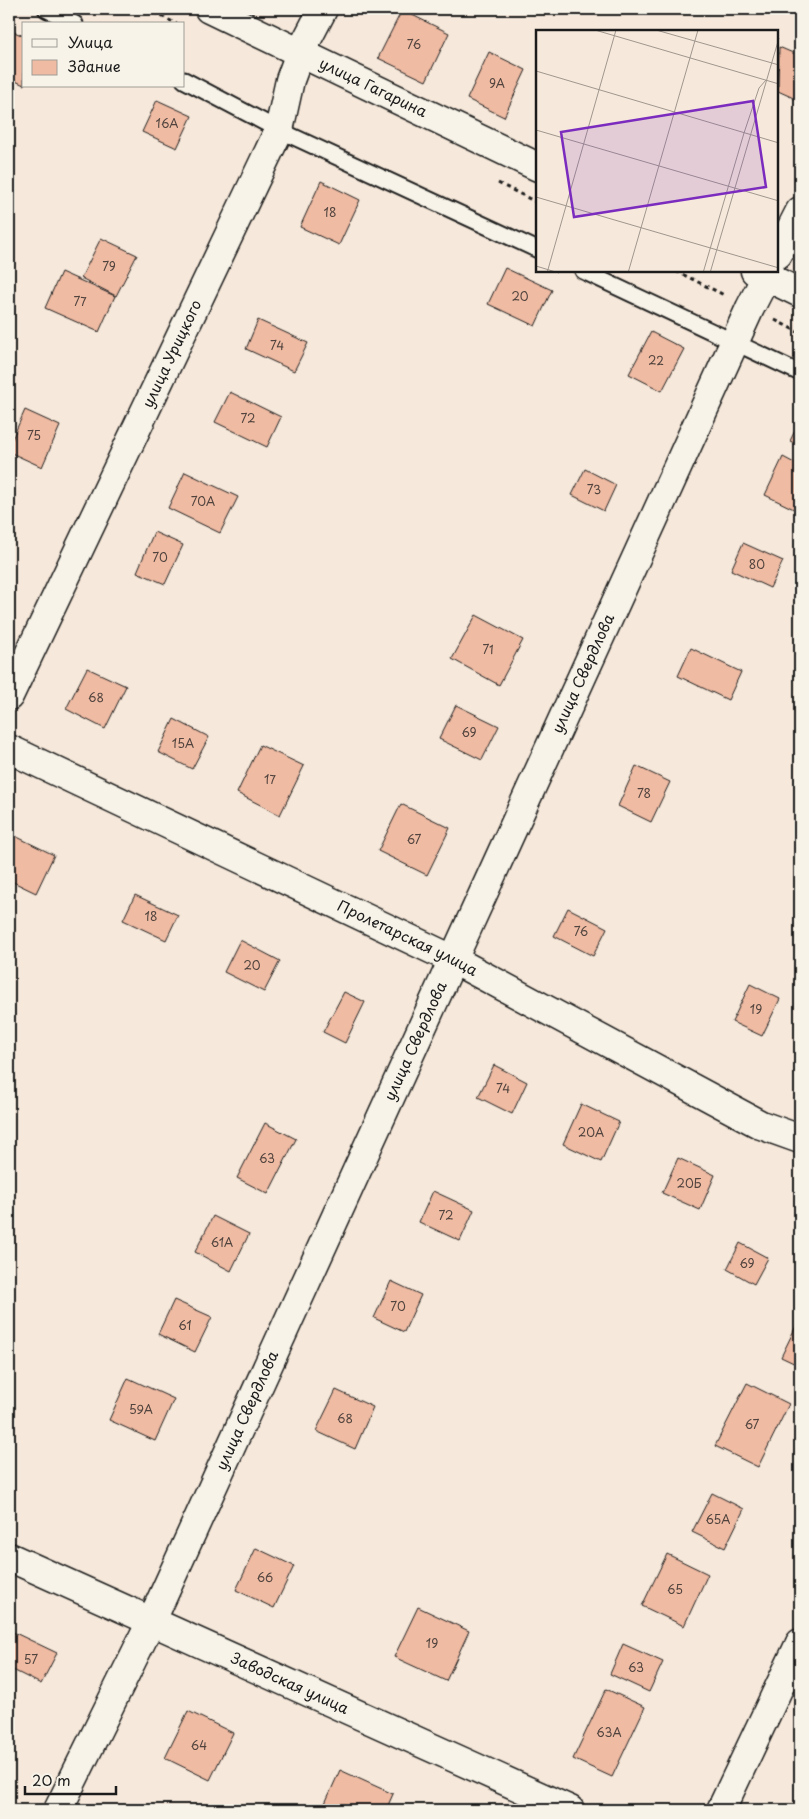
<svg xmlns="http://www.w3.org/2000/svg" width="809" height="1819" font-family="'Playpen Sans',sans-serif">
<rect width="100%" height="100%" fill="#f6e8da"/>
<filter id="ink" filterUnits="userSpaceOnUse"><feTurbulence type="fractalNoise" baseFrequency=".02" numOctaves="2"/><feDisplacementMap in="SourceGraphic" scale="10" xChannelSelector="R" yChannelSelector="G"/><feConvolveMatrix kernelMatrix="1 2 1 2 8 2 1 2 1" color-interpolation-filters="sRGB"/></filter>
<g filter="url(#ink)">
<g fill="#f0bba3" stroke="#1c1c1c">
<path d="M402 10 449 33 426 81 378 58Z"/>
<path d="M14 32 24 36V85L9 78V44Z"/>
<path d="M779 47 800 56V101L778 91Z"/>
<path d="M489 52 526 70 504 117 467 99Z"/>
<path d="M157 100 192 116 177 148 142 132Z"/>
<path d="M321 181 360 200 339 245 300 227Z"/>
<path d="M101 238 137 255 116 296 81 278Z"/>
<path d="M505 268 552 290 535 326 488 304Z"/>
<path d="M61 272 115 296 99 332 45 308Z"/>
<path d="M258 320 308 343 294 371 246 349Z"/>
<path d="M651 332 684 349 662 391 629 374Z"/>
<path d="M230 392 281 417 267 447 215 422Z"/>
<path d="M25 410 60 426 42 467 9 452V446Z"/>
<path d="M800 420V446L790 441Z"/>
<path d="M783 457 800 466V512L765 495Z"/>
<path d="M585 469 616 485 604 511 572 495Z"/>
<path d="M185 472 238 497 220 533 168 508Z"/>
<path d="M154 532 183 545 165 584 137 572Z"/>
<path d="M743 543 783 561 770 588 731 570Z"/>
<path d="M476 615 523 640 499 685 452 659Z"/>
<path d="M691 648 741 672 728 700 678 676Z"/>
<path d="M87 668 126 686 105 729 66 709Z"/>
<path d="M456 705 499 726 482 760 439 739Z"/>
<path d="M174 719 209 737 192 769 158 752Z"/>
<path d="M260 745 304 766 280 815 237 793Z"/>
<path d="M636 766 670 782 651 822 618 806Z"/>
<path d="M401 804 450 828 427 875 378 851Z"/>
<path d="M11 834 54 855 36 893 9 880V838Z"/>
<path d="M135 895 178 915 166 940 123 920Z"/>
<path d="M568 908 607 928 593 956 554 936Z"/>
<path d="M240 940 280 961 264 992 224 972Z"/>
<path d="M750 984 780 999 762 1036 732 1022Z"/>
<path d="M344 992 365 1002 345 1043 323 1032Z"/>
<path d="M494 1065 527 1082 512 1114 478 1097Z"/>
<path d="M581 1104 619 1122 601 1162 563 1144Z"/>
<path d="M265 1123 296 1139 268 1194 237 1178Z"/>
<path d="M678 1158 715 1175 700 1210 662 1193Z"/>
<path d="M433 1191 474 1210 460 1241 419 1222Z"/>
<path d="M213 1216 249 1234 231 1271 195 1252Z"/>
<path d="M740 1243 768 1258 754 1284 727 1269Z"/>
<path d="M391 1281 421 1295 404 1332 374 1318Z"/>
<path d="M174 1300 212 1317 195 1352 158 1334Z"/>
<path d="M798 1322 800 1323V1366L781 1357Z"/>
<path d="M128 1378 174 1399 155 1441 109 1420Z"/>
<path d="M747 1383 789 1404 758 1467 715 1446Z"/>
<path d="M336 1390 373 1407 355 1449 316 1431Z"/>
<path d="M712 1493 744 1509 725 1548 692 1532Z"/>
<path d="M256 1548 294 1566 274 1608 236 1590Z"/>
<path d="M667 1554 708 1574 684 1626 642 1606Z"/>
<path d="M418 1607 469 1631 446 1681 394 1657Z"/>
<path d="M9 1630 57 1653 41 1684 9 1668Z"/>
<path d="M623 1644 663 1662 649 1692 610 1674Z"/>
<path d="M606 1689 645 1707 612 1777 573 1759Z"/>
<path d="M188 1711 233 1733 210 1780 165 1758Z"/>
<path d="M340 1770 393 1794 386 1810H322Z"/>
</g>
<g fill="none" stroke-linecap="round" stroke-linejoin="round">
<g stroke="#1c1c1c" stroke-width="19">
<g id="service">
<path d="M46 9 75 24"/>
<path d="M184 80 279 130 538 250"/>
<path d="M583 271 800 373"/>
</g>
</g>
<g stroke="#1c1c1c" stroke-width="31">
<g id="minor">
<path id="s1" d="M209 9 538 167"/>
<path d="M778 254 800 211"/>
<path d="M755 271 800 293"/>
<path id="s2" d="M9 696 279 130 290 80 300 53 323 9"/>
<path id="s3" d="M9 749 452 959 761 1125 800 1139"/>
<path id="s4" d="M9 1557 570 1810"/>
<path id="s5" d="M58 1810 152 1620 750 308 769 271"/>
<path d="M721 1810 800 1643"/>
</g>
</g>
<g stroke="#1c1c1c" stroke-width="3" stroke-dasharray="4 4" stroke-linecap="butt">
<path d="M147 9 177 24"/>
<path d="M498 183 538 203"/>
<path d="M676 271 724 295"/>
<path d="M775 320 800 333"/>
</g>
<use href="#service" stroke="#f7f3e8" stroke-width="15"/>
<use href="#minor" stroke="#f7f3e8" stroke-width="28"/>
</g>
</g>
<g text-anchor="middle" stroke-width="4" stroke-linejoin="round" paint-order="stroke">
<g font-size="12" fill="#51443e">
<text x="414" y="49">76</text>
<text x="497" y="88">9А</text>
<text x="167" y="128">16А</text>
<text x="330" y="217">18</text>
<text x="109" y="271">79</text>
<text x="520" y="301">20</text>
<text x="80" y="306">77</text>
<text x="277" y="350">74</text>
<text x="656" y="365">22</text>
<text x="248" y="423">72</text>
<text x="34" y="440">75</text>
<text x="594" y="494">73</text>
<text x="203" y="506">70А</text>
<text x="160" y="562">70</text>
<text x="757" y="569">80</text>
<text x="488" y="654">71</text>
<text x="96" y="702">68</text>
<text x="469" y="737">69</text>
<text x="183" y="748">15А</text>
<text x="270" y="784">17</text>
<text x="644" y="798">78</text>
<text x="414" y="844">67</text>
<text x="151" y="921">18</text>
<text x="581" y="936">76</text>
<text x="252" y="970">20</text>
<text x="756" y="1014">19</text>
<text x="503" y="1093">74</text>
<text x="591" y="1137">20А</text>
<text x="267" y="1163">63</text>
<text x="689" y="1188">20Б</text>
<text x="446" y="1220">72</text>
<text x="222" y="1247">61А</text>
<text x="747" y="1268">69</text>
<text x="398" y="1311">70</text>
<text x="185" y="1330">61</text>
<text x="141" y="1414">59А</text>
<text x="345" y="1423">68</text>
<text x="752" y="1429">67</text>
<text x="718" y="1524">65А</text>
<text x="265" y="1582">66</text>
<text x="675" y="1594">65</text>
<text x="432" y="1648">19</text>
<text x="31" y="1664">57</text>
<text x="636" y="1672">63</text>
<text x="609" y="1737">63А</text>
<text x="199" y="1750">64</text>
</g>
<g font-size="15" fill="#1c1c1c" stroke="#f7f3e8">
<text dy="5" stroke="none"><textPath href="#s1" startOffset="182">улица Гагарина</textPath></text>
<text dy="5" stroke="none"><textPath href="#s2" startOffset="379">улица Урицкого</textPath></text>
<text dy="5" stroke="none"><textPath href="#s5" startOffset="1252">улица Свердлова</textPath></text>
<text dy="5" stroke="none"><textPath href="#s3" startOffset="441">Пролетарская улица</textPath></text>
<text dy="5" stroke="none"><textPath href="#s5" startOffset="848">улица Свердлова</textPath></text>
<text dy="5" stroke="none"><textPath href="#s5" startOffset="442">улица Свердлова</textPath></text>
<text dy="5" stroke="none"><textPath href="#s4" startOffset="308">Заводская улица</textPath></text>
</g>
</g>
<g transform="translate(536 30)">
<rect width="242" height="242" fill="#f6e8da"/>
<path fill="none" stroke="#9f968e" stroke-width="1" d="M59 0 243 54M120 0 243 35M0 41 243 113M0 100 243 171M0 167 243 238M0 236 23 243M11 243 80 0M92 243 162 0M167 243 208 103 223 58 230 50M174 243 243 8"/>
<path fill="#7b2cbf" fill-opacity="0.15" stroke="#7b2cbf" stroke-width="2.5" d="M217 71 230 157 38 187 25 102Z"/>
<rect width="242" height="242" fill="none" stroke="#1c1c1c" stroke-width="2.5"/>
</g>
<rect width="809" height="1819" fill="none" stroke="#f7f3e8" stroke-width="30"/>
<rect x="15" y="15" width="779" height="1789" fill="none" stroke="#1c1c1c" stroke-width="2" filter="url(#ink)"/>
<rect x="22" y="22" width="162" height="65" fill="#f7f3e8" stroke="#9f9d96"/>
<rect x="32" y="39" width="25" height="8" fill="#f7f3e8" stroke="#9f9d96"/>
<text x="68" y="48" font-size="15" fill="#1c1c1c">Улица</text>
<rect x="32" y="60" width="25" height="15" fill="#f0bba3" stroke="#9f9d96"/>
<text x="68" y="72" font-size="15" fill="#1c1c1c">Здание</text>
<path d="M25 1786v8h91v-8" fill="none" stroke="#1c1c1c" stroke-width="2.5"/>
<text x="32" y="1786" font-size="15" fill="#1c1c1c" stroke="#f7f3e8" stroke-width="4" paint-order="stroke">20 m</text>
</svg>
